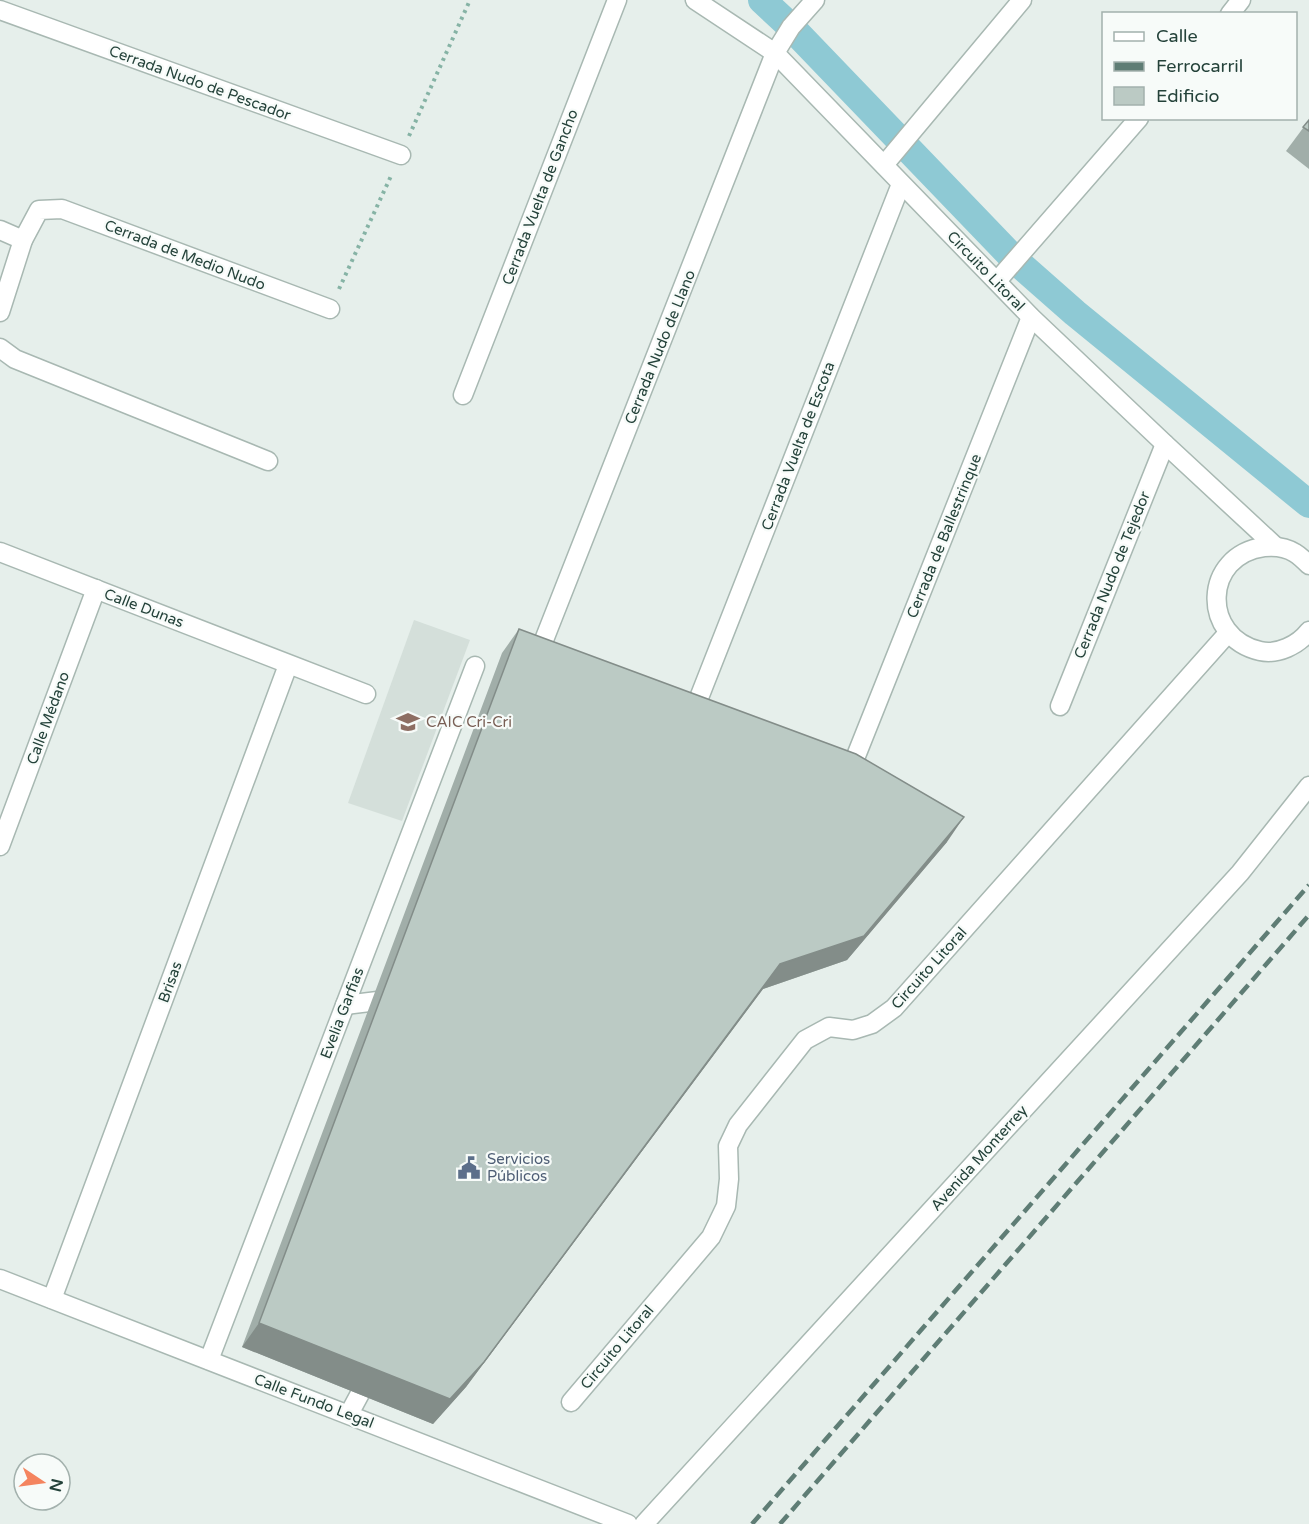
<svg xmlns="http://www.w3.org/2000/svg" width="1309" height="1524" font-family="'Varela Round',sans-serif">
<rect width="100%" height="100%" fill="#e6efeb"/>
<path fill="#d4dfda" d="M414 620 470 640 402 821 348 803Z"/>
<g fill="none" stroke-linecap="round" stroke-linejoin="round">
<path stroke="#8ec9d4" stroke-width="28" d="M762 0 791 27 1016 261 1075 313 1309 504"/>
<g stroke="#a8b8b2" stroke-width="21">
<g id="minor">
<path d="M695 0 775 53 1031 317 1165 444 1275 546"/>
<path d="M0 10 401 155"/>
<path d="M1230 14 1241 0"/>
<path d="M884 165 1022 0"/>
<path d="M0 230 23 240"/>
<path d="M997 281 1139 118"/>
<path d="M0 312 23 240 39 210 62 209 330 309"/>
<path d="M0 348 15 359 268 461"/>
<path d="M463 395 617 0"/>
<path d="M0 552 366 694"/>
<path d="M1309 565C1305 561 1300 556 1295 553 1286 547 1274 546 1264 547 1203 555 1200 637 1260 651 1278 655 1298 645 1309 631"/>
<path d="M544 640 775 53 791 27 815 0"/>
<path d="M1060 706 1165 444"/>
<path d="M695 708 901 184"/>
<path d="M856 756 1031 317"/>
<path d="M0 846 96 589"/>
<path d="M345 1005 394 999"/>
<path d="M0 1279 628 1524"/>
<path d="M52 1299 288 665"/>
<path d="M209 1360 475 666"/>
<path d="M571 1402 711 1237 726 1206 729 1179 728 1146 738 1125 805 1040 829 1027 853 1030 872 1024 894 1008 1228 633"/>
<path d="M349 1414 363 1388 372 1376"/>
<path d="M644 1524 1240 873 1309 786"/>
</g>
</g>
<g stroke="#86b3a5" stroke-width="4" stroke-dasharray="3 4.5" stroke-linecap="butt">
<path d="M409 136 470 0"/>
<path d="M339 289 391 176"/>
</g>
<use href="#minor" stroke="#fff" stroke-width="18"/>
<g stroke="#5f7d75" stroke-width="4.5" stroke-dasharray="12 6" stroke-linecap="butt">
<path d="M752 1524 1309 885"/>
<path d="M780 1524 1309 915"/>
</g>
</g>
<g fill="#a1aea9">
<path d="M1309 120V169L1286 151Z"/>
<path d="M519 629 947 842 847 960 763 989 466 1387 433 1424 242 1347 502 653Z"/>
</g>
<path fill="#838d89" d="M964 817 947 842 847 960 763 989 466 1387 433 1424 242 1347 259 1323 780 964Z"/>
<g fill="#bbcac4" stroke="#838d89" stroke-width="1.5">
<path d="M1309 120V131L1303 127Z"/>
<path d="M519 629 856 754 964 817 864 936 780 964 484 1362 450 1399 259 1323Z"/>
</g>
<defs>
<g id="school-bare" transform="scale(1.8)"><path d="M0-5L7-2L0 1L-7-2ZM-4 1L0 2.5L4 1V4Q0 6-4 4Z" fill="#8d6e63" stroke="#f7fbf9" stroke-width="2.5" paint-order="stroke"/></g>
<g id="civic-bare" transform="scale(1.8)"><path d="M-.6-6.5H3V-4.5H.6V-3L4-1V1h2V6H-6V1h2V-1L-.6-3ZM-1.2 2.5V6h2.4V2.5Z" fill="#5c6f8a" stroke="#f7fbf9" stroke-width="2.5" paint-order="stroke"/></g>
</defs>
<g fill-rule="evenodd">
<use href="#school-bare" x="408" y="722"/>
<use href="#civic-bare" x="469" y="1168"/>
</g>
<g text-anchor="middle" stroke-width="4.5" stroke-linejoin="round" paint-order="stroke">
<g font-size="15" fill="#24423a" stroke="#f7fbf9">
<text transform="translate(200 83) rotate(20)" y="5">Cerrada Nudo de Pescador</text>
<text transform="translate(540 197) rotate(-69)" y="5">Cerrada Vuelta de Gancho</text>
<text transform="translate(185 255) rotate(21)" y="5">Cerrada de Medio Nudo</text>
<text transform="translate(986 271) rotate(46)" y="5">Circuito Litoral</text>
<text transform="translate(660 347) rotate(-68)" y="5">Cerrada Nudo de Llano</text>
<text transform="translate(798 446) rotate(-69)" y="5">Cerrada Vuelta de Escota</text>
<text transform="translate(944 536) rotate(-68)" y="5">Cerrada de Ballestrinque</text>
<text transform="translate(1112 575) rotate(-68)" y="5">Cerrada Nudo de Tejedor</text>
<text transform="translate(144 608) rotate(21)" y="5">Calle Dunas</text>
<text transform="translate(48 718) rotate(-70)" y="5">Calle Médano</text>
<text transform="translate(929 968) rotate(-48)" y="5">Circuito Litoral</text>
<text transform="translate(170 982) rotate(-70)" y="5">Brisas</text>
<text transform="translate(342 1013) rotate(-69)" y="5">Evelia Garfias</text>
<text transform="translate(979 1158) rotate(-48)" y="5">Avenida Monterrey</text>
<text transform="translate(617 1347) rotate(-50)" y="5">Circuito Litoral</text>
<text transform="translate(314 1401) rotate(21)" y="5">Calle Fundo Legal</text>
</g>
<g font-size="15" fill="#785e54" stroke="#f7fbf9" text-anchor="start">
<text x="426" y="727">CAIC Cri-Cri</text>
</g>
<g font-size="15" fill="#4e5e75" stroke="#f7fbf9" text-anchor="start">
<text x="487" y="1164">Servicios<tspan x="487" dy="17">Públicos</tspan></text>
</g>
</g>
<rect x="1102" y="12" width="195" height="108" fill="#f7fbf9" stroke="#a3b1ad" stroke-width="1.5"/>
<rect x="1114" y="32" width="30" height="9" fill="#ffffff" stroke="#a3b1ad" stroke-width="1.5"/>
<text x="1156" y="42" font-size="18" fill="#24423a">Calle</text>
<rect x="1114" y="62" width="30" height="9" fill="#5f7d75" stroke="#a3b1ad" stroke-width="1.5"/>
<text x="1156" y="72" font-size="18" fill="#24423a">Ferrocarril</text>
<rect x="1114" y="87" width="30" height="18" fill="#bbcac4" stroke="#a3b1ad" stroke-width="1.5"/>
<text x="1156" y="102" font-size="18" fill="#24423a">Edificio</text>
<g transform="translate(42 1482) rotate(103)"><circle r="28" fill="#f7fbf9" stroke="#a3b1ad" stroke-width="1.5"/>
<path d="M0-4.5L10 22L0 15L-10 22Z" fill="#f4845f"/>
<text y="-9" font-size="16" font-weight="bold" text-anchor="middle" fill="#24423a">N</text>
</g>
</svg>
